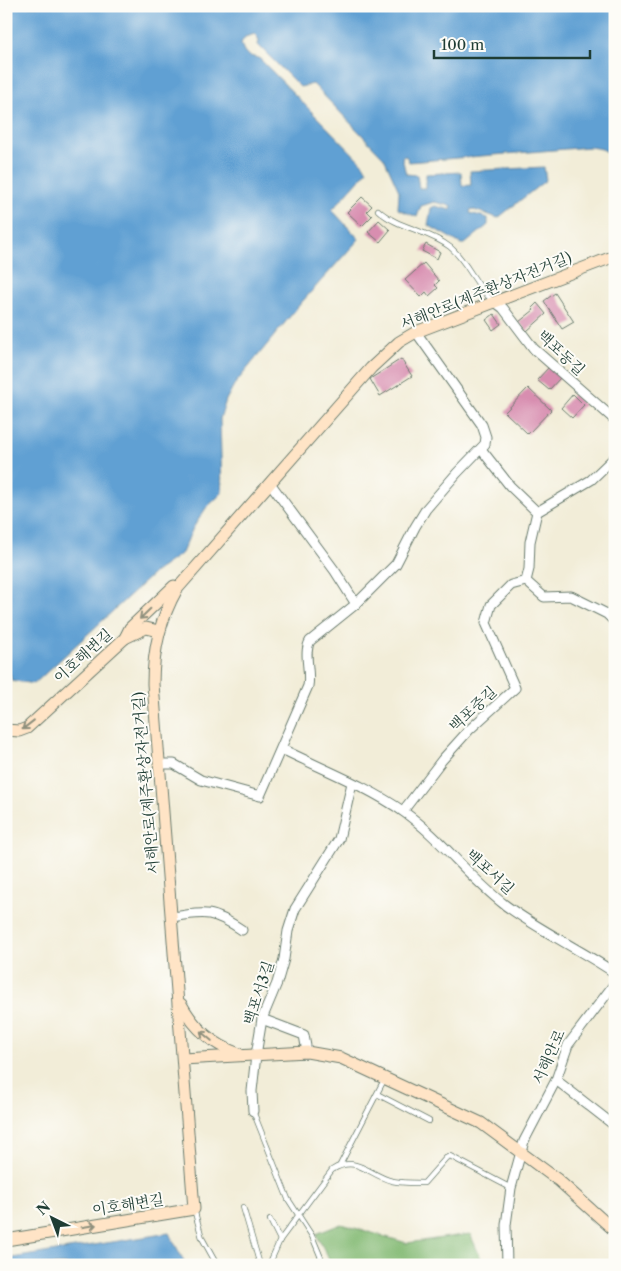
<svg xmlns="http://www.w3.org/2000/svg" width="621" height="1271" font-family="'Libre Caslon Text','Noto Serif KR',serif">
<rect width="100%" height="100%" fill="#fdfcf7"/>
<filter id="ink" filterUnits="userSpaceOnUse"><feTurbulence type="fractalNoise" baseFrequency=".02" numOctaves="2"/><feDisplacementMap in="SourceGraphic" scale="10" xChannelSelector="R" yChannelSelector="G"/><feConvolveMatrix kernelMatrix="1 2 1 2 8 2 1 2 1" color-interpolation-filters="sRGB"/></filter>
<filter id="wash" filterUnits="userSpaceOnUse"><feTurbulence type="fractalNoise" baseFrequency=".0096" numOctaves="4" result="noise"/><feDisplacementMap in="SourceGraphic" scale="20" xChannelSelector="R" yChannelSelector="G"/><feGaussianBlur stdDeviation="1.12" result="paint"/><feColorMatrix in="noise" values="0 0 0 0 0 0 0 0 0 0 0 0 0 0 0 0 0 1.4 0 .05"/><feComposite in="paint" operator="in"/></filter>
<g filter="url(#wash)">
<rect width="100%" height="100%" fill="#f2edd8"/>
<path fill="#85bb76" stroke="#527c55" d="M341 1224 407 1243 470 1234 484 1265H332L316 1234Z"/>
<g fill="#60a0d3" stroke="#406e84">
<path d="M6 6H615V156L602 149 590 147 409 162 406 156 402 157 406 174 417 175 419 188H426V174L461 172 462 186 471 185 470 171 544 167 546 180 498 218 471 209 470 213 488 218V225L465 244H461L428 225 431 208 435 206 451 210 452 206 434 202 421 206 417 217 398 209 399 191 384 158 313 84 300 87 258 45 259 40 255 34 245 37 241 43C244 55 248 56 259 58L363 164 367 171 332 210 359 239 301 303 234 385 226 400 220 419 222 493 206 508 193 528 182 553 155 572 34 684 11 680V675L6 673Z"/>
<path d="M169 1233 186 1265H6V1259Z"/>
</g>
<g id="blocks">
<g fill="#d88eb0">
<path d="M362 197 372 206 367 211 372 216 362 226 347 212Z"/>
<path d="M379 220 390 230 380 242 368 232Z"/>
<path d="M426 244 440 252 437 259 422 251Z"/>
<path d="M424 263 439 281 435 285 438 288 429 296 426 292 421 297 405 280Z"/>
<path d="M555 293 574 322 562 329 544 301Z"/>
<path d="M537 303 546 314 527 331 519 322 534 310 532 308Z"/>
<path d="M494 314 501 324 493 330 486 320Z"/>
<path d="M401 359 412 376 380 396 370 379Z"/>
<path d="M549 367 561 377 549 390 537 380Z"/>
<path d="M528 388 551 410 528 434 505 412Z"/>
<path d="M573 394 584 405 572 418 561 408Z"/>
</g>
</g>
</g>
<g filter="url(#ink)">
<use href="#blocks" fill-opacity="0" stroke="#697b6d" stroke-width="1"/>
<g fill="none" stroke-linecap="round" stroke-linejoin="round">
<g stroke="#697b6d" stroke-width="6">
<g id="lane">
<path d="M378 210C397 228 428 230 450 247 468 262 475 286 493 301"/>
<path d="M377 1094 429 1121"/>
<path d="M253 1111 288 1199 312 1236 324 1265"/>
<path d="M340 1165 385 1078"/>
<path d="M243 1207 260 1265"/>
<path d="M194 1209 202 1238 217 1265"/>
<path d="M270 1220 280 1240"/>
<path d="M269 1265 280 1240 332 1170C357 1154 368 1175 392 1181 402 1183 413 1183 424 1183L446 1158 450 1156 511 1188"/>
</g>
</g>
<g stroke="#697b6d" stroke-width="11">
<g id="street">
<path d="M495 302 503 308 534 349 615 420"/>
<path d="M270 483 335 571 356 604"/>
<path d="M537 512 591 480 615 457"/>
<path d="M526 581 544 597 571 596 607 614 615 622"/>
<path d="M282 749C322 769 367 786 404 812 441 838 468 877 505 905 539 930 579 949 615 973"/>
<path d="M161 764H174L201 780 260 796 308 686C311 672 303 653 310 641L356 604 396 564 415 527 426 509 457 473 485 444 486 437 482 425 416 332"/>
<path d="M403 811 442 760 469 730 515 688 486 623 491 605 511 585 526 581 529 569 530 542 537 512 510 486 481 449"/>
<path d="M173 917C206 911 214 911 242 930"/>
<path d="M262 1019 304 1035 307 1052"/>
<path d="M556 1080 615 1126"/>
<path d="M253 1111 252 1091 256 1055 262 1019 277 983 284 959 288 931 295 909 339 839 352 783"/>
<path d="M507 1265 506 1225 511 1188 524 1141 556 1080 568 1045 615 983"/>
</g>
</g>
<g stroke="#697b6d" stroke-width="13">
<g id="secondary">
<path d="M125 638 146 628 159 631"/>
<path d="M6 730 19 731 27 728 125 638 130 628 174 586"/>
<path d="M181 1004C195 1029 212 1044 239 1054"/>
<path d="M183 1059 307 1052 341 1058 481 1123 558 1180 615 1231"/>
<path d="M6 1240 194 1209 153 684C153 649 160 619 177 589L371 368 399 342 416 332 615 256"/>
</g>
</g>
<use href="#lane" stroke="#fff" stroke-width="4.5"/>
<use href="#street" stroke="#fff" stroke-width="9"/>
<use href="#secondary" stroke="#ffe4c6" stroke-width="11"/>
</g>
<defs><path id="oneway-shaft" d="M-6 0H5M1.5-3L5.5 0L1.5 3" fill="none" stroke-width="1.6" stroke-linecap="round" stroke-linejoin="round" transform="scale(1.25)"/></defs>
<g stroke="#8f907d">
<use href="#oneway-shaft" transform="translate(145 614) rotate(136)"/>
<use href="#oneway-shaft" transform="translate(28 725) rotate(142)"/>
<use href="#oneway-shaft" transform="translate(206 1036) rotate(-140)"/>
<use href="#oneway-shaft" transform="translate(89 1226) rotate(-9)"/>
</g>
</g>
<g text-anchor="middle" stroke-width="4" stroke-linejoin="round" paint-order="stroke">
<g font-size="15" fill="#1f3d34" stroke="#fdfcf7">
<text transform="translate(486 291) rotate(-22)" y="5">서해안로(제주환상자전거길)</text>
<text transform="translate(561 353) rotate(43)" y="5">백포동길</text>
<text transform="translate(83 656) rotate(-42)" y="5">이호해변길</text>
<text transform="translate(473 709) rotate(-43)" y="5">백포중길</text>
<text transform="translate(146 783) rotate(-95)" y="5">서해안로(제주환상자전거길)</text>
<text transform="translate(490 872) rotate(42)" y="5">백포서길</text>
<text transform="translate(259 993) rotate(-72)" y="5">백포서3길</text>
<text transform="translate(549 1057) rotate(-66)" y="5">서해안로</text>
<text transform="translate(128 1205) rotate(-9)" y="5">이호해변길</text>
</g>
</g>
<rect width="621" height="1271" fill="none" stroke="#fdfcf7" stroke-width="25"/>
<g transform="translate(52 1218) rotate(318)" stroke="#fdfcf7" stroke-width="4" paint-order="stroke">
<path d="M0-4L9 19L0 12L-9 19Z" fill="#1f3d34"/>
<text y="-8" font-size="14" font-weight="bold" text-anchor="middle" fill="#1f3d34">N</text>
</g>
<path d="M434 50v8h156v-8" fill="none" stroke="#1f3d34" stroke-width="2.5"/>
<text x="441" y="50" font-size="15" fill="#1f3d34" stroke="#fdfcf7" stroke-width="4" paint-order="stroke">100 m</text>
</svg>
